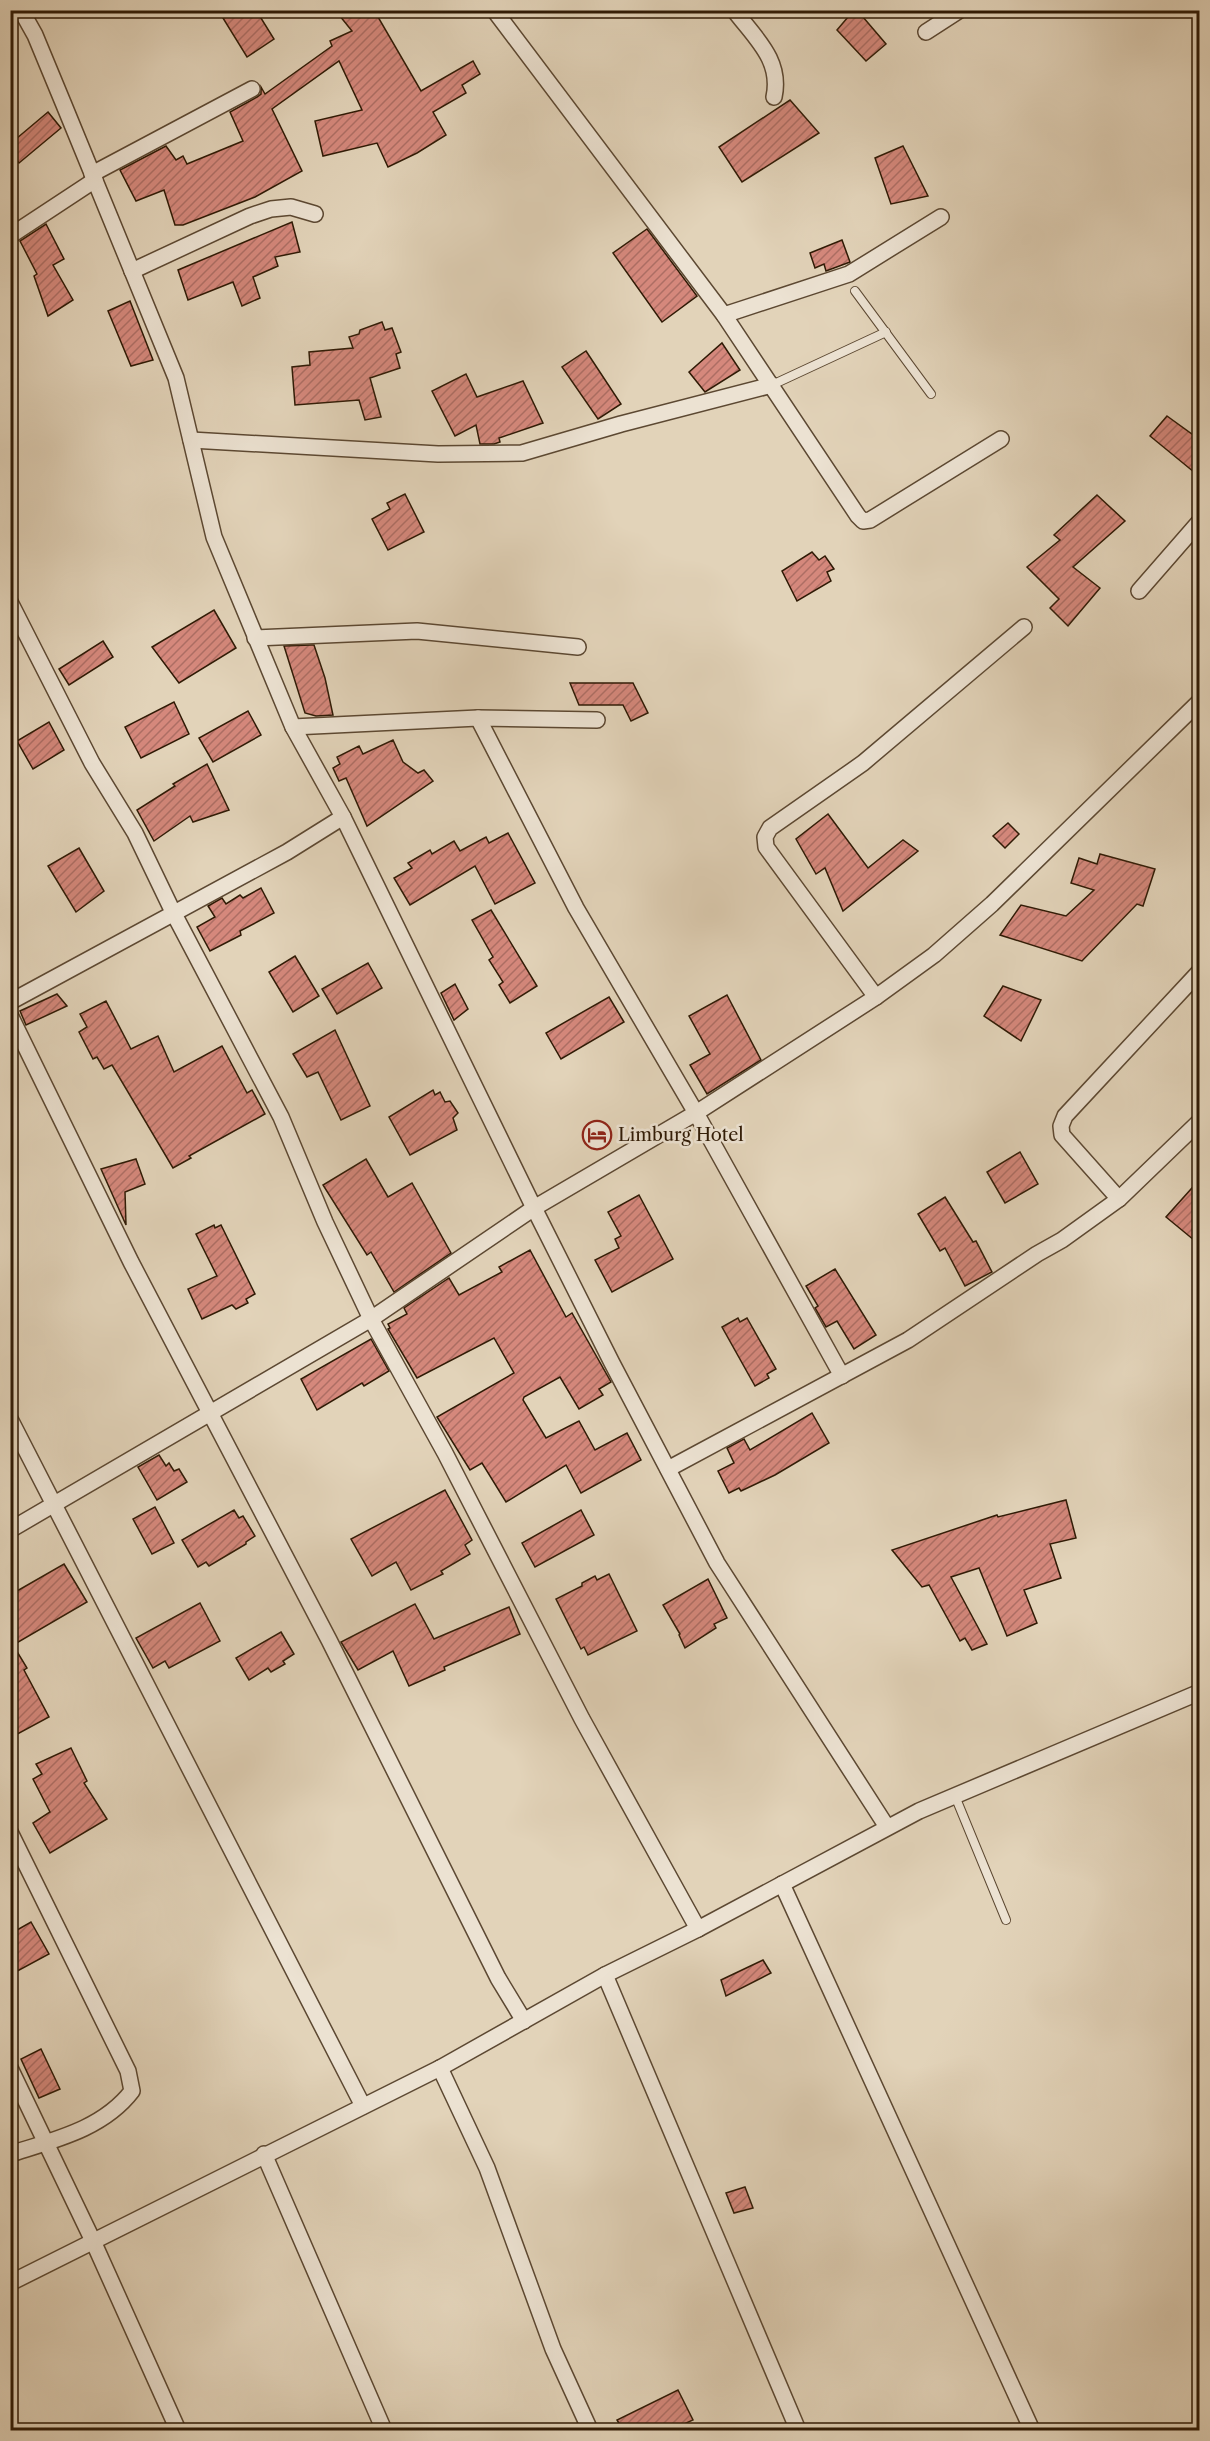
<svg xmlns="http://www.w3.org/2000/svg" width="1210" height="2441" font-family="'Libre Caslon Text',serif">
<defs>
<pattern id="building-hatch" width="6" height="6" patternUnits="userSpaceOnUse" patternTransform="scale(1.5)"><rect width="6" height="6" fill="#d5887c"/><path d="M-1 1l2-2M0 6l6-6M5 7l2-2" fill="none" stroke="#ad6e64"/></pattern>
</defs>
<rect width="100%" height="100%" fill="#e2d3b9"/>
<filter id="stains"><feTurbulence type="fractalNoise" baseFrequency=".00333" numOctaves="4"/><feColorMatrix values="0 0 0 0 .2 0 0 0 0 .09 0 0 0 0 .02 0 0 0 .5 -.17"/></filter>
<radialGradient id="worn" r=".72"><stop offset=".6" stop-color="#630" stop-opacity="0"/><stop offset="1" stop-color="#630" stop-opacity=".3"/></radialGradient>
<g fill="url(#building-hatch)" stroke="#2f1a05" stroke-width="1.5">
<path d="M218 10H256L274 39 247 57Z"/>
<path d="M335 10H374L421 91 473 61 480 74 462 85 466 93 433 112 446 135 417 153 388 167 377 143 323 156 315 121 362 110 339 61 272 109 302 171 255 197 183 225H175L164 190 136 201 120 170 166 146 176 160 183 156 187 164 243 141 230 112 257 97 261 94V87L265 94 332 46 330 41 352 31Z"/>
<path d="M854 10H857L886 44 866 61 837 30Z"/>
<path d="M790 100 819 133 742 182 719 147Z"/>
<path d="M48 112 61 128 19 163 10 152V144Z"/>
<path d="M903 146 928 196 891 204 875 158Z"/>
<path d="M292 222 300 252 275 257 278 266 253 277 260 298 242 306 233 282 188 300 178 270Z"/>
<path d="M46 224 64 259 53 265 73 300 48 316 34 276 37 274 20 241Z"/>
<path d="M647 229 697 296 662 322 613 253Z"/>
<path d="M842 240 850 262 826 271 824 264 815 268 810 253Z"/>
<path d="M130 301 153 360 131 366 108 311Z"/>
<path d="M382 322 385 330 392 328 401 352 396 354 400 368 370 378 381 417 365 420 359 400 295 405 292 367 310 365 309 352 353 348 349 337 359 334 360 330Z"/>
<path d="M722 343 740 370 705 392 689 372Z"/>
<path d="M586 351 621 404 598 419 562 367Z"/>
<path d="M466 374 477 397 523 381 543 423 499 438 500 442 494 444H480L476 425 455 436 432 391Z"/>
<path d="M1167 416 1200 440V477L1150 436Z"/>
<path d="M405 494 424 532 388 550 372 519 390 509 387 503Z"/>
<path d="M1097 495 1125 521 1073 567 1100 588 1068 626 1050 608 1059 599 1027 567 1060 540 1054 535Z"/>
<path d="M812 552 819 560 825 556 834 569 827 572 831 581 797 601 782 571Z"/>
<path d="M214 610 236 648 179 683 152 647Z"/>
<path d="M103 641 113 657 69 685 59 669Z"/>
<path d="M311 645H314L325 678 333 715 316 716 305 713 284 646Z"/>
<path d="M570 683H633L648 713 631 721 623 705H579Z"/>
<path d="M174 702 189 734 141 758 125 727Z"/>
<path d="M248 711 261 735 213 762 199 738Z"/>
<path d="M49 722 64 750 33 769 17 741Z"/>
<path d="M393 740 403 762 418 773 424 770 433 781 367 826 346 778 339 781 333 768 340 764 337 757 359 746 363 754Z"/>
<path d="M207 764 229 810 193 822 190 816 154 841 137 810 175 786 173 784Z"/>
<path d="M828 814 868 868 903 840 918 851 843 911 825 868 816 874 796 839Z"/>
<path d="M1008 823 1019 834 1005 848 993 836Z"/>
<path d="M508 833 535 883 495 904 475 866 410 905 394 878 412 868 408 863 430 850 432 854 454 841 460 851 486 837 489 843Z"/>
<path d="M79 848 104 891 76 912 48 866Z"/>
<path d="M1100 854 1155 869 1143 906 1137 904 1082 961 1000 935 1021 905 1066 916 1094 890 1071 883 1079 858 1097 864Z"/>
<path d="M261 888 274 913 240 931 241 935 210 951 197 927 215 917 208 906 222 898 226 904 240 895 243 898Z"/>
<path d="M491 910 537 986 510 1003 499 985 503 982 489 960 493 957 472 920Z"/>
<path d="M295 956 319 996 293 1012 269 972Z"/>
<path d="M368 963 382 988 337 1014 322 989Z"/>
<path d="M455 984 468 1009 454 1020 441 993Z"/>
<path d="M1003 986 1041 1000 1021 1041 984 1016Z"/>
<path d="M57 994 67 1006 26 1025 20 1011Z"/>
<path d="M727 995 761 1060 707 1094 690 1065 710 1054 689 1016Z"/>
<path d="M609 997 624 1022 561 1059 546 1033Z"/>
<path d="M106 1001 131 1049 158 1036 174 1072 222 1046 247 1093 252 1090 265 1114 189 1156 191 1158 173 1168 112 1065 104 1069 97 1057 93 1059 79 1032 87 1027 80 1014Z"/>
<path d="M335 1030 370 1106 341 1120 318 1072 307 1077 293 1054Z"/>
<path d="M433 1090 435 1095 440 1092 445 1102 450 1101 458 1113 453 1118 457 1130 410 1155 389 1117Z"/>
<path d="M1020 1152 1038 1184 1005 1203 987 1172Z"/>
<path d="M136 1159 145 1184 125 1192 126 1225 101 1169Z"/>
<path d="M366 1159 388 1197 412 1183 451 1253 394 1292 371 1252 367 1255 323 1185Z"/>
<path d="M1200 1179V1245L1166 1217Z"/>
<path d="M639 1195 673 1259 612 1292 595 1260 619 1248 615 1239 621 1236 608 1212Z"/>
<path d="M945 1197 973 1242 976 1241 992 1272 965 1286 945 1248 940 1251 918 1214Z"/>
<path d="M214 1225 215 1228 221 1225 255 1294 246 1299 248 1303 236 1309 232 1305 202 1319 188 1289 217 1276 196 1234Z"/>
<path d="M530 1250 566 1317 572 1313 611 1382 599 1389 603 1395 579 1409 560 1377 524 1397 523 1400 546 1438 579 1421 595 1450 627 1433 641 1460 581 1493 566 1465 506 1502 482 1463 470 1470 437 1417 514 1373 494 1338 417 1378 388 1329 390 1328 388 1324 407 1314 404 1308 449 1278 459 1295 502 1272 499 1267Z"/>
<path d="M835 1269 876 1335 854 1349 837 1321 826 1327 815 1308 818 1306 806 1286Z"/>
<path d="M738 1318 740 1322 747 1318 776 1369 767 1374 769 1378 755 1386 722 1327Z"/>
<path d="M371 1339 389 1371 364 1386 362 1383 317 1410 301 1379Z"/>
<path d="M812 1413 829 1443 775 1475 741 1491 739 1488 729 1493 718 1471 734 1463 727 1448 744 1439 750 1450Z"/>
<path d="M159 1455 166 1466 169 1463 174 1471 179 1469 187 1482 157 1500 138 1467Z"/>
<path d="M445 1490 472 1540 465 1545 470 1554 441 1571 443 1574 411 1590 396 1562 372 1576 351 1539Z"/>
<path d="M1066 1500 1076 1538 1050 1544 1061 1578 1024 1590 1037 1623 1007 1636 979 1568 951 1577 987 1644 972 1650 965 1638 960 1641 929 1585 922 1587 892 1550 997 1515 998 1517Z"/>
<path d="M155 1507 174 1543 152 1554 133 1519Z"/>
<path d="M234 1510 239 1518 243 1516 255 1536 246 1542V1544L209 1566 206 1562 198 1567 182 1540Z"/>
<path d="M581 1510 594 1535 535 1567 522 1543Z"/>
<path d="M64 1564 87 1602 13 1645 27 1668 24 1670 49 1717 10 1738V1595Z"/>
<path d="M609 1574 637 1631 588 1655 584 1647 581 1649 556 1599 582 1586V1583L595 1576 597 1580Z"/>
<path d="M708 1579 727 1618 714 1624 716 1628 685 1648 679 1635 680 1634 663 1605Z"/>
<path d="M200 1603 220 1641 169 1668 165 1661 153 1668 136 1638Z"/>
<path d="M415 1604 434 1639 509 1607 520 1634 444 1667 445 1670 409 1686 393 1651 358 1670 341 1642Z"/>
<path d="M281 1632 294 1654 283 1661 285 1664 271 1672 268 1668 249 1680 236 1658Z"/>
<path d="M71 1748 87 1781 84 1783 107 1819 50 1853 33 1823 50 1812 33 1779 42 1774 36 1764Z"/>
<path d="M31 1922 49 1954 10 1975V1934Z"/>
<path d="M763 1960 771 1973 726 1996 721 1980Z"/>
<path d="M41 2049 60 2089 39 2098 21 2059Z"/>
<path d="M745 2187 753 2208 734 2213 726 2193Z"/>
<path d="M678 2390 693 2420 671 2430H623L617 2420Z"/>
</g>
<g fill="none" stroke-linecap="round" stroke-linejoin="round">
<g stroke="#5c4832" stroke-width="10">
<g id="service">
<path d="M855 291 931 394"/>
<path d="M772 385 886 332"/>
<path d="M955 1796 1006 1920"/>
</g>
</g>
<g stroke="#5c4832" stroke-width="18">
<g id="minor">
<path d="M21 10 35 35 64 105 176 378 214 537 293 727 343 817 534 1208 612 1363 717 1563 887 1827"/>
<path d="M494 10 724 315 858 516 863 521 870 520 1001 439"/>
<path d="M734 10C755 38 782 60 774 97"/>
<path d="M926 32 960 10"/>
<path d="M92 174 252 89"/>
<path d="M10 236 95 180"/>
<path d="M132 271 250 216 271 209 291 207 315 214"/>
<path d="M724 315 849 274 941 217"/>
<path d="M191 440 438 454 522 453 621 424 772 385"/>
<path d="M1139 591 1200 521"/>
<path d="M10 602 92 763 135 833 173 912 281 1117 325 1222 371 1319 445 1453 582 1719 698 1929"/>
<path d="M255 638 417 631 578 647"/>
<path d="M478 718 576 908 696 1113 842 1376"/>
<path d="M293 727 478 718 597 720"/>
<path d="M876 997 766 847 765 837 770 828 863 763 1024 627"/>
<path d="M10 1002 287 852 343 817"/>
<path d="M10 1015 131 1262 329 1640 498 1978 524 2021"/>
<path d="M1119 1199 1062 1135 1061 1126 1065 1116 1200 971"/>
<path d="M10 1419 363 2106"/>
<path d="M668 1469 908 1340 1037 1254 1062 1240 1119 1199 1200 1121"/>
<path d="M10 1530 371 1319 534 1208 696 1113 876 997 934 955 992 904 1200 701"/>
<path d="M10 1832 128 2071 132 2091C103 2129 54 2140 10 2154"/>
<path d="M782 1884 1032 2430"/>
<path d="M605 1975 798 2430"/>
<path d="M10 2068 93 2241 178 2430"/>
<path d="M440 2068 487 2168 553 2349 590 2430"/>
<path d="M264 2154 384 2430"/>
<path d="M10 2283 440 2068 605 1975 698 1929 919 1811 1200 1692"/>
</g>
</g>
<use href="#service" stroke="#ece2d2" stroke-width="8"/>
<use href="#minor" stroke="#ece2d2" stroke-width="15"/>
</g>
<defs>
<g id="hotel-ring" transform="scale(1.5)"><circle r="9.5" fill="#ece2d2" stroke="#8f2418" stroke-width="1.5"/><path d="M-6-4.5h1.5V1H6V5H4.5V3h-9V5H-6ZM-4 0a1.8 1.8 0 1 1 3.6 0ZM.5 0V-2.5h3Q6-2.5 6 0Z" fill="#8f2418"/></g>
</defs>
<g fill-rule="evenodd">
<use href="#hotel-ring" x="597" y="1135"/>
</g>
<g text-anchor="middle" stroke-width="5" stroke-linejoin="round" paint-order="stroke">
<g font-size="18" fill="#2f1a05" stroke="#ece2d2" text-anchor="start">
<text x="618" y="1141">Limburg Hotel</text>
</g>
</g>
<rect width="1210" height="2441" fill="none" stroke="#e2d3b9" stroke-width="36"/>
<rect x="12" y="12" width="1186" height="2417" fill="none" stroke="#2f1a05" stroke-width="3"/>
<rect x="18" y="18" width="1174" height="2405" fill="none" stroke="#2f1a05" stroke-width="1.5"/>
<rect width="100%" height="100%" filter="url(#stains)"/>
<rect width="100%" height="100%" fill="url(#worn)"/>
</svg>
